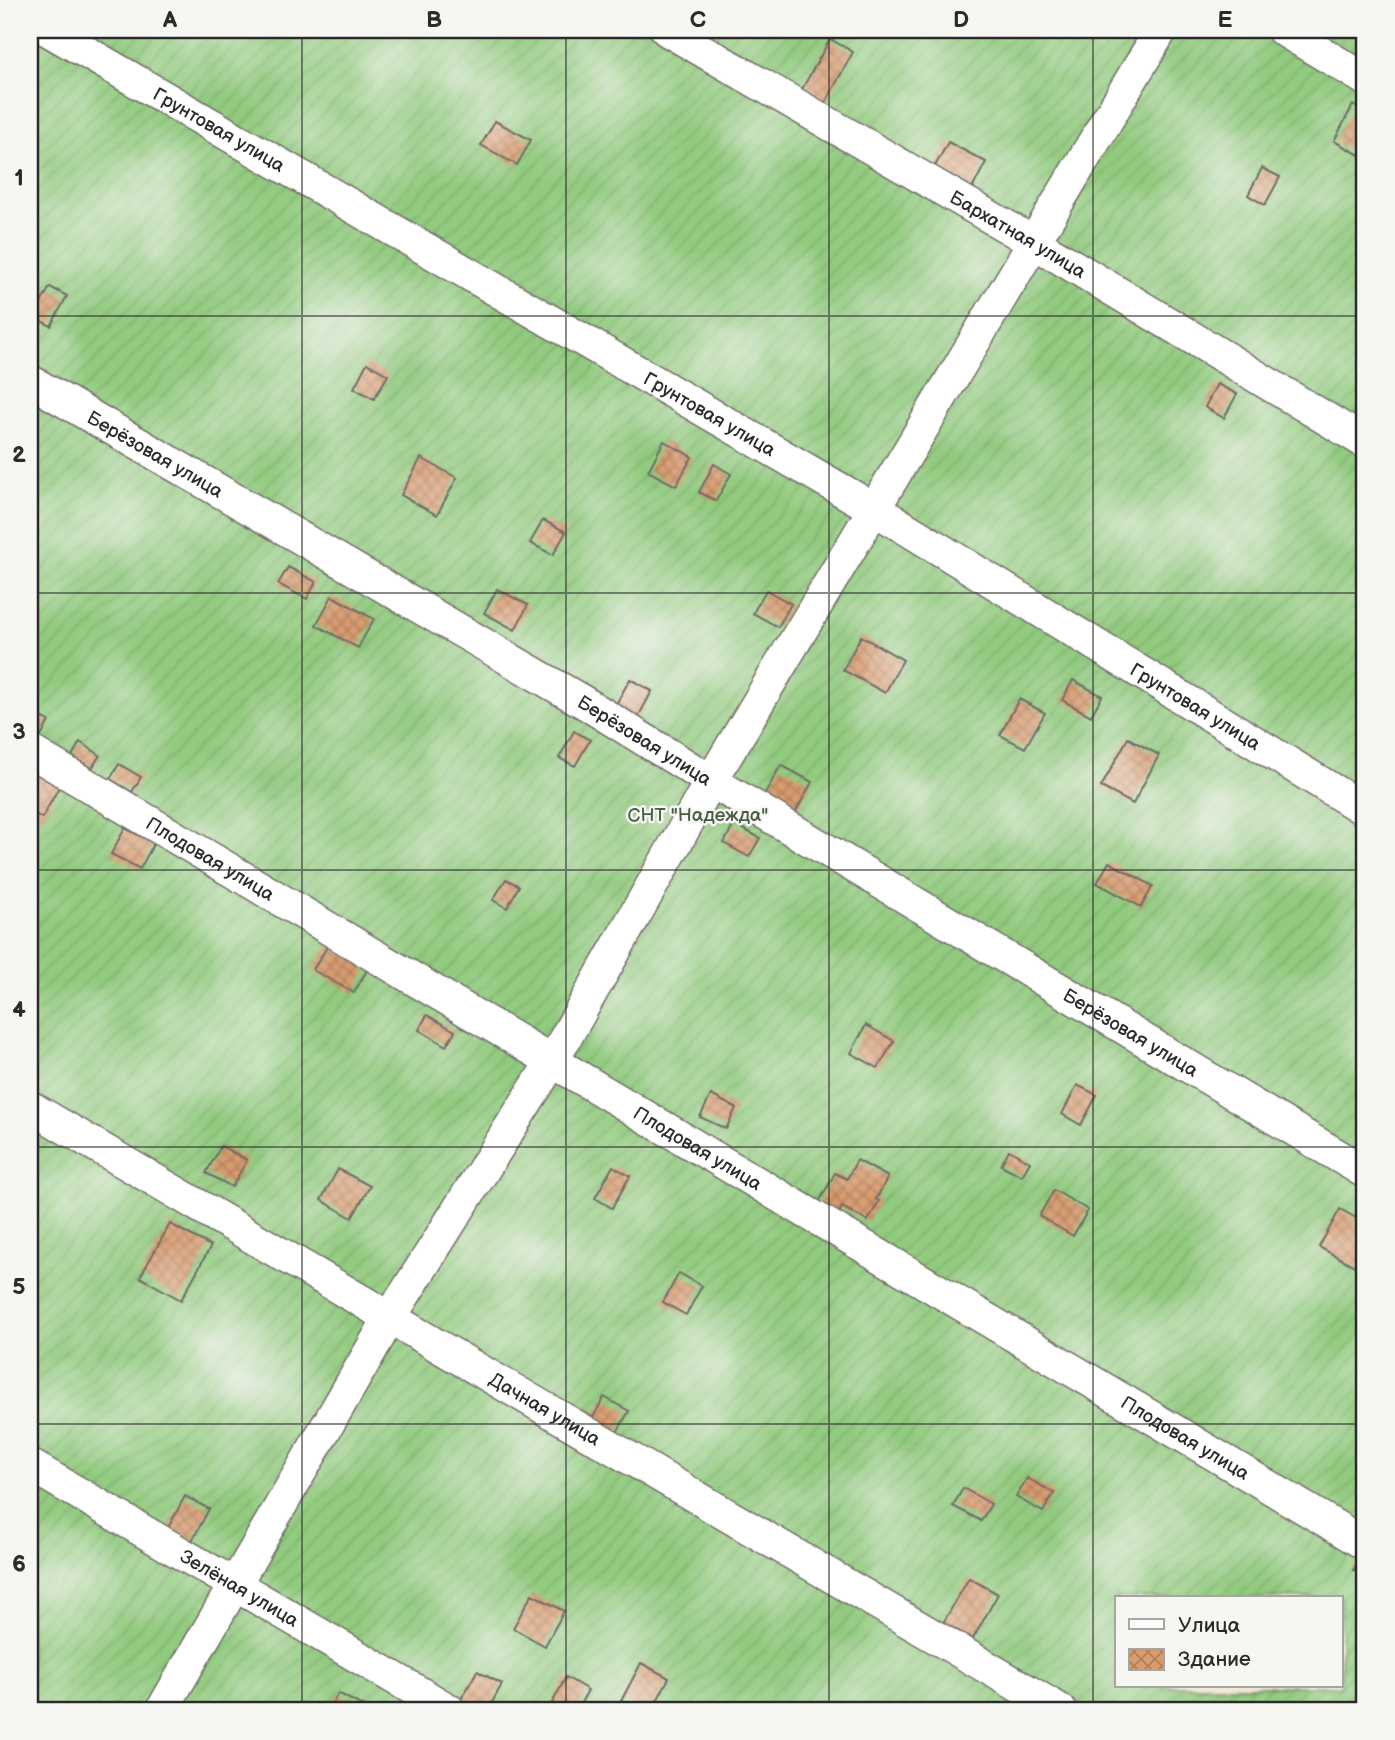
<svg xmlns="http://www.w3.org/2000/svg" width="1395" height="1740" font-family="'Balsamiq Sans',sans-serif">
<defs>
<pattern id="garden-furrows" width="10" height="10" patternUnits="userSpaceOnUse" patternTransform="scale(1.75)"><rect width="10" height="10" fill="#92cb7f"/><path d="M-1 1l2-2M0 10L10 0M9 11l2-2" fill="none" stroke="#7eae6e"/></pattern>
<pattern id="building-cross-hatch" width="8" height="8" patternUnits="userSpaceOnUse" patternTransform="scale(1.75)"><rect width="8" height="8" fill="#d99b6f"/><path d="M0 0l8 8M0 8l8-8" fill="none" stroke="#b07f5b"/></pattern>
</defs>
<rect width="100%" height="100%" fill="#f6f6f2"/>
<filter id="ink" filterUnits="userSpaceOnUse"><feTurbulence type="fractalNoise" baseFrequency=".0143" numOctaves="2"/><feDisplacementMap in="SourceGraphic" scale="14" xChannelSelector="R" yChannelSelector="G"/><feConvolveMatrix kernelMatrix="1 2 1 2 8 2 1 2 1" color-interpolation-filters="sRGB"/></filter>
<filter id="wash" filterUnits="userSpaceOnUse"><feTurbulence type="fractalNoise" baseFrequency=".00686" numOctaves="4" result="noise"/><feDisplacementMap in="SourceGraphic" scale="28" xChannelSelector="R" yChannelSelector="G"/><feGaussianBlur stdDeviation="1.57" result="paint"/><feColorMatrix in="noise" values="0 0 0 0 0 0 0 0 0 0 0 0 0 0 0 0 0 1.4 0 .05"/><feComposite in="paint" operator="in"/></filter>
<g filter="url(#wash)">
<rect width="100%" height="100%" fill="#f1e8d3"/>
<path fill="url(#garden-furrows)" stroke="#5e7b55" stroke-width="2" fill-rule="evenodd" d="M30 30H1365V1710H30ZM1117 1598H1341V1686H1117Z"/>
<g id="blocks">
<g fill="url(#building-cross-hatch)">
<path d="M830 39 853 52 821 111 797 98Z"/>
<path d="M1353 105 1365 112V158L1334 141Z"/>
<path d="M495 121 531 140 517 165 481 145Z"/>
<path d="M948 142 986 162 972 189 934 168Z"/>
<path d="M1262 168 1280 177 1265 205 1248 195Z"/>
<path d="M50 287 67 296 51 326 33 317Z"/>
<path d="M367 363 388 375 374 399 354 388Z"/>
<path d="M1217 384 1237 394 1224 418 1205 407Z"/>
<path d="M664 441 692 457 676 486 648 471Z"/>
<path d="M421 458 457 478 437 515 401 495Z"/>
<path d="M714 464 731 474 716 501 699 492Z"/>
<path d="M543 520 566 532 553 555 530 543Z"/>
<path d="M288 567 316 582 307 599 278 584Z"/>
<path d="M497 589 528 605 515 630 484 613Z"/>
<path d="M766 590 791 604 778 627 753 613Z"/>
<path d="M332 596 374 619 358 648 316 625Z"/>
<path d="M861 636 903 660 885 693 843 670Z"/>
<path d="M630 679 652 691 634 725 611 713Z"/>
<path d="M1073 680 1102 696 1091 716 1062 700Z"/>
<path d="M1019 699 1045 713 1025 748 1000 735Z"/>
<path d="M30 711 49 721 40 739 30 734Z"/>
<path d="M574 731 590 740 575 766 559 758Z"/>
<path d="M1128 738 1159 755 1133 804 1101 787Z"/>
<path d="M80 742 100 755 92 768 72 756Z"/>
<path d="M30 759 64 778 42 818 30 811Z"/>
<path d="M119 764 141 777 132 792 110 779Z"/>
<path d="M781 765 812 782 792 819 760 802Z"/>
<path d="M734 824 760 838 749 857 724 843Z"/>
<path d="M125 828 154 843 140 869 111 854Z"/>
<path d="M1109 862 1153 886 1141 907 1097 883Z"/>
<path d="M506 879 519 886 507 908 493 900Z"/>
<path d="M328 945 368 968 354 993 313 970Z"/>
<path d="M427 1015 455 1031 446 1046 419 1030Z"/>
<path d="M866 1025 894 1041 878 1068 851 1053Z"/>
<path d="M1077 1085 1097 1095 1081 1125 1062 1114Z"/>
<path d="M711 1095 736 1108 726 1129 700 1117Z"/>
<path d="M221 1146 247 1160 232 1187 206 1173Z"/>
<path d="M1009 1150 1030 1162 1022 1176 1001 1165Z"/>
<path d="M857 1160 888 1177 876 1199 879 1201 868 1221 842 1207 839 1213 819 1202 835 1173 847 1179Z"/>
<path d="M613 1166 630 1176 612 1208 595 1198Z"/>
<path d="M338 1169 370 1186 352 1218 321 1200Z"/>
<path d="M1054 1190 1088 1210 1073 1236 1039 1216Z"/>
<path d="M1340 1209 1365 1223V1255L1358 1268 1319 1247Z"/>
<path d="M170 1224 211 1246 181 1300 140 1277Z"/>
<path d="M679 1273 702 1286 686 1315 663 1302Z"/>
<path d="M604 1397 629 1411 615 1436 590 1423Z"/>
<path d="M1027 1478 1054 1493 1043 1512 1016 1497Z"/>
<path d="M963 1488 991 1504 981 1521 953 1506Z"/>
<path d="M185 1496 209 1509 192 1541 168 1528Z"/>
<path d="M1360 1557 1365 1559V1577L1353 1570Z"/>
<path d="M969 1578 998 1594 973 1639 943 1623Z"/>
<path d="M532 1594 564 1611 545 1646 513 1628Z"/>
<path d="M641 1663 669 1678 652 1710H639L621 1701Z"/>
<path d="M477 1671 502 1684 488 1710H477L460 1701Z"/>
<path d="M566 1677 588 1690 577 1710H560L551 1705Z"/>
<path d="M338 1693 370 1710H329Z"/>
</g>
</g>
</g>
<g filter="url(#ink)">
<use href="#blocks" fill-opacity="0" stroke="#706d66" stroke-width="2"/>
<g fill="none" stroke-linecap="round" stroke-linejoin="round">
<g stroke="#706d66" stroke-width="35">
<g id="minor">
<path id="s1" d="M48 30 876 510 1365 810"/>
<path id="s2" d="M667 30 1035 243 1365 442"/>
<path d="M1283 30 1365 79"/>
<path id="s3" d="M30 381 585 703 711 781 1365 1172"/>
<path id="s4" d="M30 751 1365 1544"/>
<path id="s5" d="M30 1107 1060 1710"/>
<path id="s6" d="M30 1465 449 1710"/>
<path d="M162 1710 389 1319 553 1060 711 781 1161 30"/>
</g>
</g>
<use href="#minor" stroke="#fff" stroke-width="32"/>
</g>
</g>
<path fill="none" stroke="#2b2b2b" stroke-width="2" stroke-opacity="0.55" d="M302 30V1710M566 30V1710M829 30V1710M1093 30V1710M30 316H1365M30 593H1365M30 870H1365M30 1147H1365M30 1424H1365"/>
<g text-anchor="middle" stroke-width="5" stroke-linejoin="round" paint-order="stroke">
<g font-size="19" fill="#2b2b2b" stroke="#f6f6f2">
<text dy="7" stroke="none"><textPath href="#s1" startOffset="198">Грунтовая улица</textPath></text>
<text dy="7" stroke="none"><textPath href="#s2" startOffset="406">Бархатная улица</textPath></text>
<text dy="7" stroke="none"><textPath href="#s1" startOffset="765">Грунтовая улица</textPath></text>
<text dy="7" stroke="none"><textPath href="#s3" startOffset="145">Берёзовая улица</textPath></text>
<text dy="7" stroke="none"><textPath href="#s1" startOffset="1332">Грунтовая улица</textPath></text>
<text dy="7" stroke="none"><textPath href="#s3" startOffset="712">Берёзовая улица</textPath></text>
<text dy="7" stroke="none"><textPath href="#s4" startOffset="210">Плодовая улица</textPath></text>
<text dy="7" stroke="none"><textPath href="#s3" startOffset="1279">Берёзовая улица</textPath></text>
<text dy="7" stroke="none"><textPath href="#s4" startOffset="777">Плодовая улица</textPath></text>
<text dy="7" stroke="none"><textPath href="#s5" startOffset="597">Дачная улица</textPath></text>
<text dy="7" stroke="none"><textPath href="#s4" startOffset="1344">Плодовая улица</textPath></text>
<text dy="7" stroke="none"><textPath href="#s6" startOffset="243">Зелёная улица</textPath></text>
</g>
<g font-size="19" fill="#4a5b44" stroke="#f6f6f2">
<text x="698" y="821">СНТ "Надежда"</text>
</g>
</g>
<rect width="1395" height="1740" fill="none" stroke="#f6f6f2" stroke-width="77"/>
<rect x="1115" y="1596" width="228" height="91" fill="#f6f6f2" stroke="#a5a5a2" stroke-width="2"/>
<rect x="1129" y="1619" width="35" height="10" fill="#ffffff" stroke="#a5a5a2" stroke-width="2"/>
<text x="1178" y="1632" font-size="21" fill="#2b2b2b">Улица</text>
<rect x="1129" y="1649" width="35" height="21" fill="url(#building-cross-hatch)" stroke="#a5a5a2" stroke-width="2"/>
<text x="1178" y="1666" font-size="21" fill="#2b2b2b">Здание</text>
<rect x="38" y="38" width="1318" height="1664" fill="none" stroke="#2b2b2b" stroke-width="2.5"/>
<g font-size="23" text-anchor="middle" font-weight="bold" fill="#2b2b2b">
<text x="170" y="27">A</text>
<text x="434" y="27">B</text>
<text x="698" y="27">C</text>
<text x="961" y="27">D</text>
<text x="1225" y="27">E</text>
<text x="19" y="185">1</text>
<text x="19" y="462">2</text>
<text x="19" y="739">3</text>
<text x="19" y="1017">4</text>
<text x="19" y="1294">5</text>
<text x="19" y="1571">6</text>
</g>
</svg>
